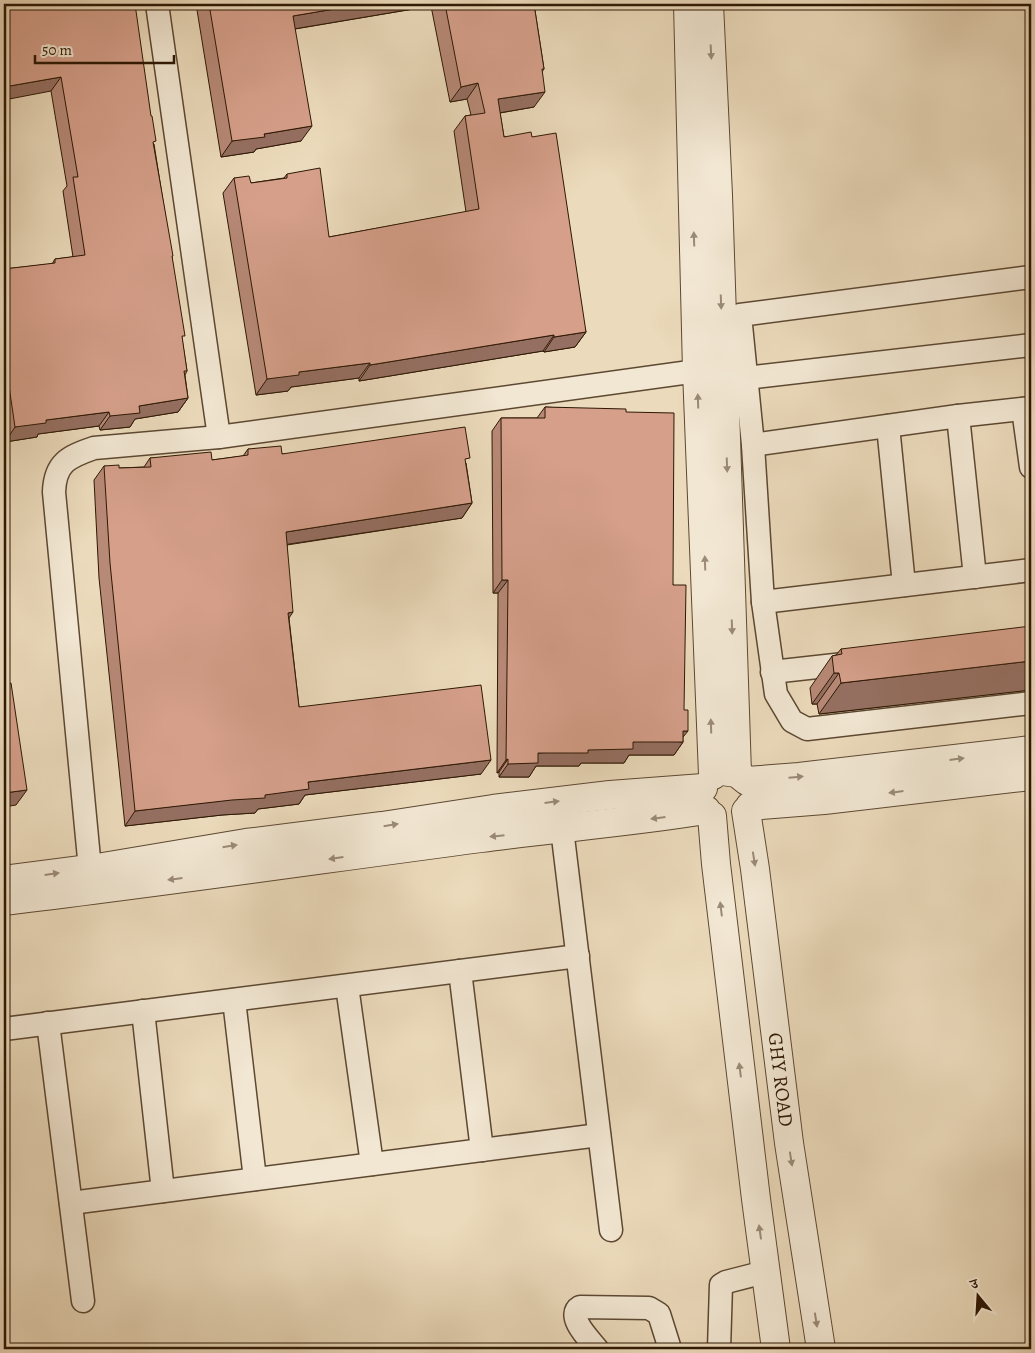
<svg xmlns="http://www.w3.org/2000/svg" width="1035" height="1353" font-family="Alegreya,'Noto Serif Devanagari',serif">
<rect width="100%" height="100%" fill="#ebdabb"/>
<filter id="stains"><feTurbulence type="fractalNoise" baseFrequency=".004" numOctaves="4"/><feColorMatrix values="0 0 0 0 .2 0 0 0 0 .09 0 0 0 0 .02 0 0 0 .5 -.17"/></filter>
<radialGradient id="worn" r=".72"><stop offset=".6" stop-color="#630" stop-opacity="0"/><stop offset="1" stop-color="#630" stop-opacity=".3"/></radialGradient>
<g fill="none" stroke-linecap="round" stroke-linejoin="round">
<g stroke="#5d4832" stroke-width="25">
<g id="minor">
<path d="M157 4 219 437"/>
<path d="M746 378 1031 345"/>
<path d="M1031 408 958 416 753 445 763 602 776 694 792 721 807 729 1031 703"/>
<path d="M1023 409 1031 467"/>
<path d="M958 416 975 577"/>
<path d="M888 426 904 585"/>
<path d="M753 445 740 315 1031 277"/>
<path d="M763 602 1031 570"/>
<path d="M772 672 853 663"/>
<path d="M562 829 611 1230"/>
<path d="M90 869 54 492C55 463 68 457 94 448L219 437 697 371"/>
<path d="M460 971 482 1150"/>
<path d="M347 986 372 1164"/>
<path d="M234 1000 255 1179"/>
<path d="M143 1011 163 1191"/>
<path d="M48 1023 83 1301"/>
<path d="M4 1029 578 956"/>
<path d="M71 1203 599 1135"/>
<path d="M597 1349C591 1341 565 1316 580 1307L649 1308 659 1314 670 1349"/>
<path d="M719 1349 721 1285 726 1282 765 1272"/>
</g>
</g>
<g stroke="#5d4832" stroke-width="30">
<g id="tertiary">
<path d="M688 4 697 371 713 775"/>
<path d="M709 4 718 195 737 773"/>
<path d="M722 771 737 773 747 781 799 777 1031 750"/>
<path d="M750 806 824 800 1031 776"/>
<path id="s1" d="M746 811 755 869 789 1143 821 1349"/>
<path d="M712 816 716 864 756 1199 776 1349"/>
<path d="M4 880 97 868 246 843 382 826 493 809 610 795 703 788"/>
<path d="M4 901C163 882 322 859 481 838 556 828 631 822 706 810"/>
</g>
</g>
<use href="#minor" stroke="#f2e7d3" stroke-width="22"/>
<use href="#tertiary" stroke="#f2e7d3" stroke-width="28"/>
</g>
<g fill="#b78977" stroke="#2e1804">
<path d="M4 4 154 144 172 258 182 339 187 371 185 375 188 398 178 412 135 419 130 427 100 430 99 426 38 434 37 437 5 442 4 433V269L52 264 55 259 73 257 63 191 67 186 51 91Z"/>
<path d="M196 4H534L544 69 542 72 534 107 500 113 504 137H532L586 332 575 347 544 352 543 351 359 381V378L291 387 288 391 256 395 223 193 234 178 251 183 284 178 287 174 329 237 466 212 454 131 465 116 471 115 467 99 450 102 431 6 295 29 301 141 256 149 254 152 221 157Z"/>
<path d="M545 407 626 412 673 585 683 742 674 755H629L624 763H581L579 766H536L529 777H499V772L497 773 498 593H493L492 431 501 418H537Z"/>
<path d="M248 449 282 454 466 463 472 503 462 518 287 545 289 618 299 707 481 774 305 795 299 804 258 809 255 813 222 815 125 826 99 578 94 480 104 466 119 468 144 467 150 458 212 460 243 456Z"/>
<path d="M841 649 1029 690 819 714 817 704H812L810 688 832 656 836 655Z"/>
</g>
<g fill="#956f61" stroke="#2e1804">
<path d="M364 4H433L431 6 282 31 293 16Z"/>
<path d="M61 77 51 91 4 100V87Z"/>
<path d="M478 83 467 99 450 102 461 87Z"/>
<path d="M545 92 534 107 487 115 498 99Z"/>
<path d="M312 126 301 141 256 149 254 152 221 157 232 141 264 134Z"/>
<path d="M586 332 575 347 544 352 554 337Z"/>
<path d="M554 335 543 351 359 381 370 365Z"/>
<path d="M370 363 359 378 291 387 288 391 256 395 267 379 299 372Z"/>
<path d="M188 398 178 412 135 419 130 427 100 430 110 416 139 406Z"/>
<path d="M109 412 99 426 38 434 37 437 5 442 15 427 46 420Z"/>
<path d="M472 503 462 518 276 546 286 532Z"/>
<path d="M502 580H508L498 593H493Z"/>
<path d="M293 612 283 627 288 613Z"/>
<path d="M1031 661V690L819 714 841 683Z"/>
<path d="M834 673H839L817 704H812Z"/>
<path d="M683 731H688L679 742H683L674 755H629L624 763H581L579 766H536L529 777H499L508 764 538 753 588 750 633 742Z"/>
<path d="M508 759 499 772 497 773 506 760Z"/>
<path d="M491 760 481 774 305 795 299 804 258 809 255 813 222 815 125 826 135 811 265 795 308 782Z"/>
<path d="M27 790 16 805 4 807V793Z"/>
</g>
<g fill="#d59f8a" stroke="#2e1804">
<path d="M4 4H135L151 116H152L156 141 153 142 173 256H172L185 336H182L187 371H184L188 398 139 406 140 413 110 416 109 412 46 420V423L15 427 4 352V269L55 263V259L85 255 73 177H78L61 77 4 87Z"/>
<path d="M209 4H364L293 16 312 126 264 134 265 137 232 141Z"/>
<path d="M445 4H534L544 69H542L545 92 498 99 504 137 531 132 532 137 556 133 586 332 554 337V335L370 365V363L299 372V375L267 379 234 178 249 176 251 183 287 178V174L320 168 329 237 479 209 465 116 485 113 478 83 461 87Z"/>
<path d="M545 407 626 409V412L674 413 673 585H686L684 710H688V731H683V742H633V749L588 750V753H538V763L508 764V759L506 760 508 580H502L501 418H545Z"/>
<path d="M465 427 470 458 465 459 472 503 286 532 293 612 288 613 299 707 481 685 491 760 308 782 309 789 265 795V798L232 800 135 811 110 563 104 466 119 465V468L151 467 150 458 211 452 212 460 248 455V449L281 446 282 454Z"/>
<path d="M1031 626V661L841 683 839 673H834L832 656 842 654 841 649Z"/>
<path d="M11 683 27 790 4 793V685Z"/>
</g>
<defs><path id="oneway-solid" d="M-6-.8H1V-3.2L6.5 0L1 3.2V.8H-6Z" transform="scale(1.25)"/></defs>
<g fill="#9a8a76">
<use href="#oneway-solid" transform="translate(711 52) rotate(87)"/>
<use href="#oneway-solid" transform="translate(694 239) rotate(-92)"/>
<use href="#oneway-solid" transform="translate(721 302) rotate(88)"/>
<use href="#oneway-solid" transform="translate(698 401) rotate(-92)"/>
<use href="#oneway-solid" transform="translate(727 465) rotate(88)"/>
<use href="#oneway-solid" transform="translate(705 563) rotate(-92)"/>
<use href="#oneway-solid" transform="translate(732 627) rotate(88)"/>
<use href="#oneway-solid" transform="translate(711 726) rotate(-92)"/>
<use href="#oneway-solid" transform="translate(957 759) rotate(-7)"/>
<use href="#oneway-solid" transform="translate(796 777) rotate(-5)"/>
<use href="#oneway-solid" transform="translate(896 792) rotate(173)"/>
<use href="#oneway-solid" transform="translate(552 802) rotate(-7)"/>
<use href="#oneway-solid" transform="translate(658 818) rotate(173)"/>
<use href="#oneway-solid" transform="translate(391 825) rotate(-9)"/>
<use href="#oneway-solid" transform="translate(497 836) rotate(174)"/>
<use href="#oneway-solid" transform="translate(230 846) rotate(-9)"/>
<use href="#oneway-solid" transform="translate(336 858) rotate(172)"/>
<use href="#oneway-solid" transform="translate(754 859) rotate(81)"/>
<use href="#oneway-solid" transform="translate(52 874) rotate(-8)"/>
<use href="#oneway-solid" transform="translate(175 879) rotate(173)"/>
<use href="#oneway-solid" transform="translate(721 909) rotate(-97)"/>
<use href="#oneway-solid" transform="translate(740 1070) rotate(-97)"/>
<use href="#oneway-solid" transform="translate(791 1159) rotate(81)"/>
<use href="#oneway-solid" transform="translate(760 1232) rotate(-98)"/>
<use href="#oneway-solid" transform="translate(816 1320) rotate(81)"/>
</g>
<g text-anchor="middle" stroke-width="4" stroke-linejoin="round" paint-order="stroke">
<g font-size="20" fill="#2e1804" stroke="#f2e7d3">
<text dy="7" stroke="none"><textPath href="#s1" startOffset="271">GHY ROAD</textPath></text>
</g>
</g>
<rect width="1035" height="1353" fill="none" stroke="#ebdabb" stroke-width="20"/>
<rect x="5" y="5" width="1025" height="1343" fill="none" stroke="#2e1804" stroke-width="2.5"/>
<rect x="10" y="10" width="1015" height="1333" fill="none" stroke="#2e1804"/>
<g transform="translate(978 1296) rotate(342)" stroke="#f2e7d3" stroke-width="4" paint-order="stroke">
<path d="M0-4L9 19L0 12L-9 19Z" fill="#2e1804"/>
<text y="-8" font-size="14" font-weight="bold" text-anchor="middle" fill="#2e1804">उ</text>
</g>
<path d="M35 55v8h139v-8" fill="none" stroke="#2e1804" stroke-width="2.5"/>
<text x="42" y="55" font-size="15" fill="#2e1804" stroke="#f2e7d3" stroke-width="4" paint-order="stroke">50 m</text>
<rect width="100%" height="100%" filter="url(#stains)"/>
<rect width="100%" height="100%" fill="url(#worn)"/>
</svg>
